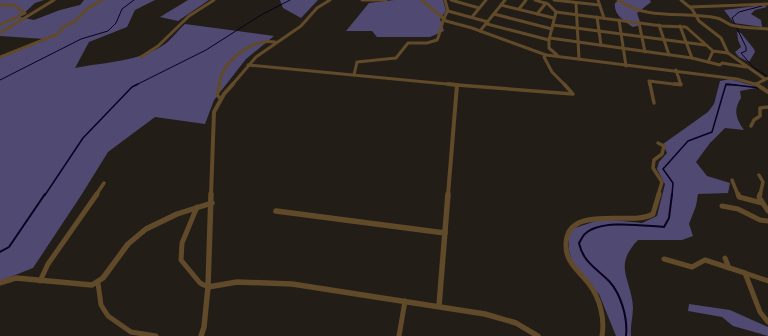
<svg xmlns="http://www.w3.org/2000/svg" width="768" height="336" font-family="'Fira Sans',sans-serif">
<rect width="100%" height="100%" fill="#221d17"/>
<g fill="#504972">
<path d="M0 0H44L35 3 20 17 34 20 60 10 80 5 84 0H155L135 10 127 27 89 42 75 68C105 62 139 62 165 44 172 39 178 30 185 24L274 36 246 59 214 100 205 124 155 117 108 152 82 194 33 268 0 281V57L45 39 0 36Z"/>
<path d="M188 0H209L178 21 160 17Z"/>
<path d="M280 0H318L301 18 283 8Z"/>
<path d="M394 0H443L446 11 440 19 444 31 430 37H377L372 31H346L369 3Z"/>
<path d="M619 0H650L651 2 637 13 641 25 633 27C625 22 613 14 615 3Z"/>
<path d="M764 5 767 7 755 10 751 14 761 20 762 27 734 23 724 10Z"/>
<path d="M737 32 741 33 754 49 755 52 749 62 739 57 735 52 741 47 738 40Z"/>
<path d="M730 79 755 86 756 88 740 91 741 98C733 110 736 119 744 130L725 128 710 143 696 162 707 176 730 183 728 193 698 194 696 206 689 224 693 236 682 240H638C612 267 632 279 633 308 633 317 630 326 631 336H616L599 294 574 269 569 250V230L602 219 642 223 657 216 665 184 657 169 659 162 667 153 663 144 708 112 714 104 720 81Z"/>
<path d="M689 304 730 310 768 327V336L733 326 722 317 688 311Z"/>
</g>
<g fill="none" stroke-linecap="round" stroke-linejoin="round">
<g stroke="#09011f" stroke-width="1">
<path d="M762 6 739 12 732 18 746 47V51L741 53 753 67 768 77"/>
<path d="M0 80 81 39 108 31 116 23 122 9 134 0"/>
<path d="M136 85 206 50 261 15 290 0"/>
<path d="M726 85H736"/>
</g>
<g stroke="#09011f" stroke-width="1.5">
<path d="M727 84 760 88"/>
<path d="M45 195 83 138 132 87 138 84"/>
<path d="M672 195 673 183 663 169 688 141 712 132 726 84"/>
</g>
<g stroke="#09011f" stroke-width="2">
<path d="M0 252 9 247 45 194"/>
<path d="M626 336C628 318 621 294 609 281 596 268 583 262 579 243 581 240 583 235 586 233 602 219 645 226 664 227L669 218 672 194"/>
</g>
<g stroke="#614a29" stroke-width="3">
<path d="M451 0 479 8"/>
<path d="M554 0 599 5"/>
<path d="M598 0 604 18"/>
<path d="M618 0C647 21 684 11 717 18 722 19 726 23 731 25 742 28 757 28 768 29"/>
<path d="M681 0 692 9 699 21 721 38 728 53"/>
<path d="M576 3 579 59"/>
<path d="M0 5H14L25 13 0 25"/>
<path d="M501 5 554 18"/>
<path d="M690 7 768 4"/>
<path d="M519 9 526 0"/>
<path d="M448 11 488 22"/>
<path d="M556 12 662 26 686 27 713 51 728 53 765 79"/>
<path d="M494 14 552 29"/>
<path d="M537 14 546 3"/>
<path d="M472 17 486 0"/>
<path d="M597 17 601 45"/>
<path d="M619 20 626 66"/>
<path d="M639 23 645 52"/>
<path d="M487 24 549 40"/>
<path d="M553 25 705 45"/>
<path d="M659 25 669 55"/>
<path d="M680 26 692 58"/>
<path d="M480 31 505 0"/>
<path d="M0 33 54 0"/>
<path d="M550 38 692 58 720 65 722 63 746 67"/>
<path d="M546 55 544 57 552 72 565 85"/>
<path d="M0 57 58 34 63 27 74 22 88 8 102 0"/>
<path d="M141 57 158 46 189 16 214 0"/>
<path d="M708 62 713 51"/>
<path d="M354 75 357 62 396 58 408 43H427L437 40C442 30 441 20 448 11L445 0"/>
<path d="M756 84 768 78"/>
<path d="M219 85C222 62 251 38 275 42"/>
<path d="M457 85H459"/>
<path d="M650 85 649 81 681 85 676 70"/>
</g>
<g stroke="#614a29" stroke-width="3.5">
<path d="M220 84 217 95 221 99"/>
<path d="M650 84 654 103"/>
<path d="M674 84H681"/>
<path d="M457 85 573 94 564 84"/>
<path d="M751 126 754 120 760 116V108L768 107"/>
<path d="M658 143 664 146 662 154 654 160 653 168 662 182 658 195"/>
<path d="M759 175 763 182 760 195"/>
<path d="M732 180 738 195"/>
<path d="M96 195 104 183"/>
</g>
<g stroke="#614a29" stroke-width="5">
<path d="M738 194 739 197 762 203"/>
<path d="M760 194 759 197 768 211"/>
<path d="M722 206 738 209 760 220 768 221"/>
<path d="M197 207 182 243 181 260 200 283 208 287"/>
<path d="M725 258 729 268"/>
<path d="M664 259 692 267 705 260 745 273 760 312 768 322"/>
<path d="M745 273 768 281"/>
<path d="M40 281 48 264 97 194"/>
<path d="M98 283 101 305 108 316 131 332 156 336"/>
<path d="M399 336 405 301"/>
<path d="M602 336C605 319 600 298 589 284 580 272 566 263 566 246 565 202 632 227 653 214L659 194"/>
</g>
<g stroke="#614a29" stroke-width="3">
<path d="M362 0H386"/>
<path d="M422 0 446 21 472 28 546 55 737 79 758 85"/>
<path d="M535 0 548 4 556 12 549 40V48L557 55"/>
<path d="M248 65 457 85"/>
<path d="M232 85 256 57 301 26 317 8 330 0"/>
</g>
<g stroke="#614a29" stroke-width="4">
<path d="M448 84 457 85 448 195"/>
<path d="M756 84 768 92"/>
<path d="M211 195 214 112 224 94 233 84"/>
</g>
<g stroke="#614a29" stroke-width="5.5">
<path d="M276 211 445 233"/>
<path d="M0 283 16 278 92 285 103 278 128 244 146 229 177 214 212 203"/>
<path d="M208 287 237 282 292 284 485 314 516 323 538 336"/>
<path d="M439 306 448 194"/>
<path d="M201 336 204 327 208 287 211 194"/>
</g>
</g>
</svg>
